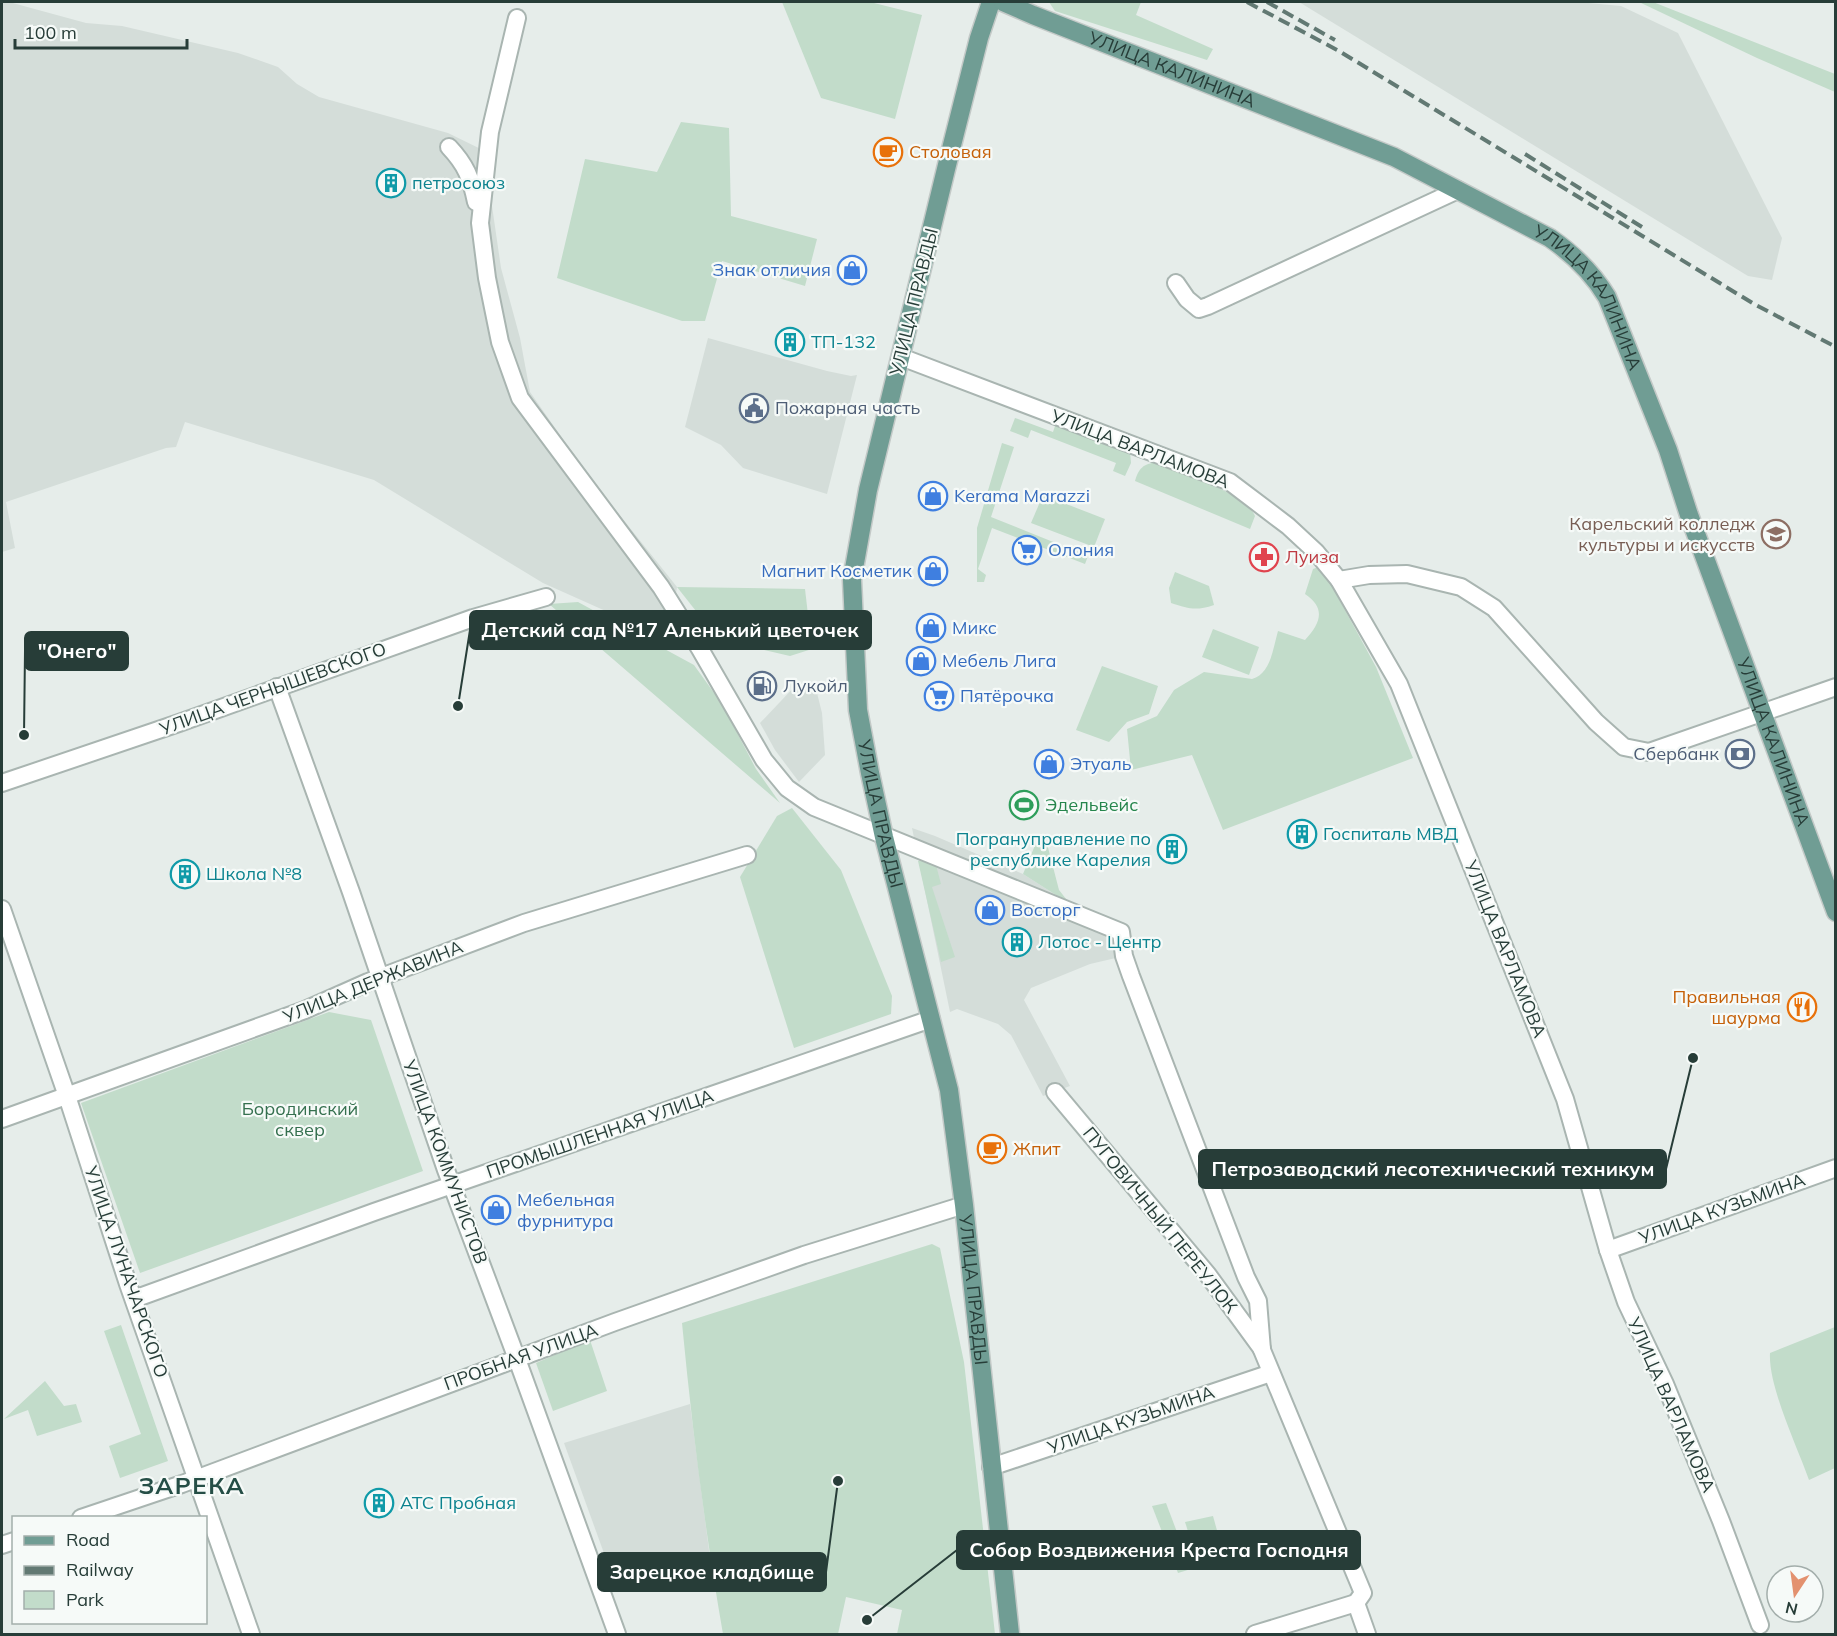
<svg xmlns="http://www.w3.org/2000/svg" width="1837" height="1636" font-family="Mulish,sans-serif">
<rect width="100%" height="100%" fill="#e6edea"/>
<g fill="#d4ddd9">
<path d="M2 2H9L86 23 122 26 238 53 278 67 297 84 319 97 448 133 493 155 492 206 501 268 520 338 530 392 567 445 614 508 677 587 671 625H637L543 583 374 480 185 422 176 447 166 448 6 502 15 548 2 552Z"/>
<path d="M1299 2H1577L1621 6 1678 33 1782 238 1772 280 1748 276Z"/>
<path d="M708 338 827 371 851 376 857 375 827 494 743 468 721 445 685 427Z"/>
<path d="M797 684 815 685 822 713 825 755 799 782 775 750 760 723Z"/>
<path d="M912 828 935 836 1023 874 1070 904 1111 918 1110 935 1120 957 1090 964 1031 988 1024 1000 1070 1086 1043 1096 1011 1035 998 1024 957 1009 950 1012Z"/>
<path d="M690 1404 710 1558 613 1578 564 1443Z"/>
</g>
<g fill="#c2dcca">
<path d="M782 2H870L922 15 895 119 821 98Z"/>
<path d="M1049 2H1141L1136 15 1213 49 1207 60 1055 11Z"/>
<path d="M1639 2H1653L1835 74V92L1757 58Z"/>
<path d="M681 122 729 128 731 216 817 239 805 286 722 261 705 321H682L557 278 585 159 657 172Z"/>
<path d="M1015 418 1053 432 1056 423 1130 451 1131 463 1125 476 1113 471 1116 463 1031 430 1028 438 1010 431Z"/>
<path d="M1002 443 1014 447 991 517 1088 556 1085 564 992 528 978 569 986 575 984 582H977V528Z"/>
<path d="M1157 462C1180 472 1246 494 1255 516L1250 529 1135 481C1139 468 1143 464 1157 462Z"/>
<path d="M1043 495 1105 519 1094 547 1031 523Z"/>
<path d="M1321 566 1376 667 1413 758 1223 830 1192 755 1131 770 1127 729 1157 716 1174 690 1204 672 1252 679C1271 674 1273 648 1278 631L1305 640C1321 623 1326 608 1305 594L1313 569Z"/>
<path d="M1175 572 1209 586 1214 605C1196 611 1189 609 1171 603L1169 588Z"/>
<path d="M677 587 805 589 812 649 790 656 718 639Z"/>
<path d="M578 602 694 665 722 704 756 769 780 803 549 604Z"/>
<path d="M1213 629 1259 647 1249 675 1202 657Z"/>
<path d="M1102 666 1158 686 1149 714 1127 722 1109 742 1076 730Z"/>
<path d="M792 808 841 870 892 996 891 1014 794 1048 740 877 777 816Z"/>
<path d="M1045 836 1059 890 1070 904 1023 874 1036 843Z"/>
<path d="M918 861H928L936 865 941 884 932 887 955 957 941 962Z"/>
<path d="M329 1012 371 1020 423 1171 140 1273 81 1103Z"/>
<path d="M932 1244 940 1248 964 1362 995 1634H897L902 1610 846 1597 838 1634H723C705 1531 692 1428 682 1323Z"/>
<path d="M121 1325 168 1461 120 1478 109 1446 141 1434 104 1331Z"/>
<path d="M1835 1327V1468L1809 1480C1797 1446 1768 1386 1770 1353Z"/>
<path d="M590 1340 607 1391 553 1411 536 1363Z"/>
<path d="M45 1381 64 1406 76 1404 82 1422 37 1436 28 1410 4 1419Z"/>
<path d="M1166 1503 1191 1569 1178 1573 1152 1506Z"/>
<path d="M1213 1516 1223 1552 1197 1559 1185 1522Z"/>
</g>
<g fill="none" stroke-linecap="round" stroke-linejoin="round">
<g stroke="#a9b5b1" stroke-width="20">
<g id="minor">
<path d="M517 18 490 132 480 223 487 278 500 342 520 398 661 587 700 649 764 760 787 788 814 807 1121 932 1124 956 1131 976 1246 1277 1258 1301 1262 1350 1363 1593 1356 1603 1367 1634"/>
<path d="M449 147C466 165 471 178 476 202"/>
<path d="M1176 283 1187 299 1199 309 1208 306 1458 190"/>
<path d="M901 357 1230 482 1288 526 1316 552 1339 580 1399 684 1565 1099 1608 1250 1626 1302 1665 1384 1721 1521 1760 1625"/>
<path d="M1339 580 1369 575 1407 574 1461 587 1494 608 1596 722 1624 747 1649 752 1836 687"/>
<path d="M277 687 351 892 446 1170 517 1359 617 1634"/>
<path d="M2 783 179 723 473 618 546 597"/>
<path d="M2 909 67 1096 128 1284 251 1634"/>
<path d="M1055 1092 1208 1275 1262 1349"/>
<path d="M2 1119 305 1010 368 982 524 923 747 855"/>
<path d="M1608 1250 1836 1168"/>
<path d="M134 1299 374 1212 931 1019"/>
<path d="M991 1467 1271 1373"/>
<path d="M81 1518 182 1484 615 1322 804 1255 964 1205"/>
<path d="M2 1545 14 1541"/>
<path d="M1255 1634 1356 1603"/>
</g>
</g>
<g stroke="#c3c9c7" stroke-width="21">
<g id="major">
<path id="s1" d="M991 2 979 38 947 165 868 490 852 580 858 710 870 773 884 837 949 1090 964 1205 1010 1634"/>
<path id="s2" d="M1003 2 1033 15 1394 157 1550 238C1573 254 1592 272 1607 297L1668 450 1689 515 1836 912"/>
</g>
</g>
<use href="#minor" stroke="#fff" stroke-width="16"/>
<use href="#major" stroke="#709d94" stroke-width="18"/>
<g stroke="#627973" stroke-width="4" stroke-dasharray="12 6" stroke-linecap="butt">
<path d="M1247 2 1339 51 1754 304 1836 347"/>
<path d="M1267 2 1335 40"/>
<path d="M1525 154 1642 227"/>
</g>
</g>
<defs>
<g id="cafe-ring" transform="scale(1.5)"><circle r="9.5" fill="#f6faf8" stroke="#e8710a" stroke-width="1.5"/><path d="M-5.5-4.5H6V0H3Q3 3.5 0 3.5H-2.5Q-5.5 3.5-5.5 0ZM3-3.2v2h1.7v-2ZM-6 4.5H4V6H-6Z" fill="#e8710a"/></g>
<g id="building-ring" transform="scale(1.5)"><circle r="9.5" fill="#f6faf8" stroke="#0f9aa8" stroke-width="1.5"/><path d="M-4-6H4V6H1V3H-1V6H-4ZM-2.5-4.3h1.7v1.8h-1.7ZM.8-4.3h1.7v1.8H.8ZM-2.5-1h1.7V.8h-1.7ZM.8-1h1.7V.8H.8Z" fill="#0f9aa8"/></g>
<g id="shop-ring" transform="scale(1.5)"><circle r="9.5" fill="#f6faf8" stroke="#3f7fe0" stroke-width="1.5"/><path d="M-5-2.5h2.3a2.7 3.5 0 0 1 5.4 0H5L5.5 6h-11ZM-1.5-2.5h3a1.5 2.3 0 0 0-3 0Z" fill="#3f7fe0"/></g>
<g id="civic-ring" transform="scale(1.5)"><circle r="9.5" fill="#f6faf8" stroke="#5c6f8a" stroke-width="1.5"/><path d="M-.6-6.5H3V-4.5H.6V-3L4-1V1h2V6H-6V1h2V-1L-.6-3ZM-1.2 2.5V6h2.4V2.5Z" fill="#5c6f8a"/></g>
<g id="university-ring" transform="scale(1.5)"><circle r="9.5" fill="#f6faf8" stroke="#8d6e63" stroke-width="1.5"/><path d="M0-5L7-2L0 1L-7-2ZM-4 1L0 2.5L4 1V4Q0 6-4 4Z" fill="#8d6e63"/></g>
<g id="supermarket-ring" transform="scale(1.5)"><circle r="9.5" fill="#f6faf8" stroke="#3f7fe0" stroke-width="1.5"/><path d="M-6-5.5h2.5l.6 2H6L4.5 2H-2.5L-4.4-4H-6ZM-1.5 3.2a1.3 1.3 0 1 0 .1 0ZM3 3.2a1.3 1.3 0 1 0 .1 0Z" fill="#3f7fe0"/></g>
<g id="pharmacy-ring" transform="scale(1.5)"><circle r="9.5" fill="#f6faf8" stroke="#e0444e" stroke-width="1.5"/><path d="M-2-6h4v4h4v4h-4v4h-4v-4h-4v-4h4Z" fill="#e0444e"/></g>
<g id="fuel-ring" transform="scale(1.5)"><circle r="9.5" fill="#f6faf8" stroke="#5c6f8a" stroke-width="1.5"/><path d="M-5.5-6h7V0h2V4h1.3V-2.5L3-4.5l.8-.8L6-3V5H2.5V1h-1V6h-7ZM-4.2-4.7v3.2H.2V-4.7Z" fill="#5c6f8a"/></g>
<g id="bank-ring" transform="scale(1.5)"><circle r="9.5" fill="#f6faf8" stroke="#5c6f8a" stroke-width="1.5"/><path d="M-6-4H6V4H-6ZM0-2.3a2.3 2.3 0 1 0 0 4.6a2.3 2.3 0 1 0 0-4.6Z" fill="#5c6f8a"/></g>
<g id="stadium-ring" transform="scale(1.5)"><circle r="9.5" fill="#f6faf8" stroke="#2e9e5b" stroke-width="1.5"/><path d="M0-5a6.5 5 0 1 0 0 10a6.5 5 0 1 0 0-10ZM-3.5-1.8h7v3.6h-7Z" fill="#2e9e5b"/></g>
<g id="restaurant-ring" transform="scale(1.5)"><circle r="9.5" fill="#f6faf8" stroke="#e8710a" stroke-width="1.5"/><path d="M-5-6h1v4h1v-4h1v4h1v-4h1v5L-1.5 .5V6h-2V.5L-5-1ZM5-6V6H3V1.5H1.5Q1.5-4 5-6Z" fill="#e8710a"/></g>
</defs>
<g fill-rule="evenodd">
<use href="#cafe-ring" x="888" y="152"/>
<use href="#building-ring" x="391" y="183"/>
<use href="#shop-ring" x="852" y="270"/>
<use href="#building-ring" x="790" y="342"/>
<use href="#civic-ring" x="754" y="408"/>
<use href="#shop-ring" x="933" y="496"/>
<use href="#university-ring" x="1776" y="534"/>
<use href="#supermarket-ring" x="1027" y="550"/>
<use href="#pharmacy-ring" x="1264" y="557"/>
<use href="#shop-ring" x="933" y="571"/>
<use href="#shop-ring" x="931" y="628"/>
<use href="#shop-ring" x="921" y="661"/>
<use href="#fuel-ring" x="762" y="686"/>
<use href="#supermarket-ring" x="939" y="696"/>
<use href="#bank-ring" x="1740" y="754"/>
<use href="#shop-ring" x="1049" y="764"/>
<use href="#stadium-ring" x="1024" y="805"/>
<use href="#building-ring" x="1302" y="834"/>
<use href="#building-ring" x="1172" y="849"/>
<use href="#building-ring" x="185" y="874"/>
<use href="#shop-ring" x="990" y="910"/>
<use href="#building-ring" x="1017" y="942"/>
<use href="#restaurant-ring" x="1802" y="1007"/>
<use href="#cafe-ring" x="992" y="1149"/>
<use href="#shop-ring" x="496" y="1210"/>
<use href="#building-ring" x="379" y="1503"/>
</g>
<g text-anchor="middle" stroke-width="4.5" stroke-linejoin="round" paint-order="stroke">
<g font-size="18" fill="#273d38" stroke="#f6faf8">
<text dy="6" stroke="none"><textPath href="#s2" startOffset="182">УЛИЦА КАЛИНИНА</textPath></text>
<text transform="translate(914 302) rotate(-76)" y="6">УЛИЦА ПРАВДЫ</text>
<text dy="6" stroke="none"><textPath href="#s2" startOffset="668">УЛИЦА КАЛИНИНА</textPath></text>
<text transform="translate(1140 449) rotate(21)" y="6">УЛИЦА ВАРЛАМОВА</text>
<text transform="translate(273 689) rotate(-20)" y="6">УЛИЦА ЧЕРНЫШЕВСКОГО</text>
<text dy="6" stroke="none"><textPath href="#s2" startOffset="1154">УЛИЦА КАЛИНИНА</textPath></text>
<text dy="6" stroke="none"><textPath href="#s1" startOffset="831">УЛИЦА ПРАВДЫ</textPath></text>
<text transform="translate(1505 949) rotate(68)" y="6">УЛИЦА ВАРЛАМОВА</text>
<text transform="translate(373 982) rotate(-22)" y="6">УЛИЦА ДЕРЖАВИНА</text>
<text transform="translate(600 1134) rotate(-19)" y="6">ПРОМЫШЛЕННАЯ УЛИЦА</text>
<text transform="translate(445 1162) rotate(70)" y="6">УЛИЦА КОММУНИСТОВ</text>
<text transform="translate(1722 1209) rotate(-20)" y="6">УЛИЦА КУЗЬМИНА</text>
<text transform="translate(1160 1220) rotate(51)" y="6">ПУГОВИЧНЫЙ ПЕРЕУЛОК</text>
<text transform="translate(126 1272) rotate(71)" y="6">УЛИЦА ЛУНАЧАРСКОГО</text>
<text dy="6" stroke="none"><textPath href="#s1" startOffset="1317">УЛИЦА ПРАВДЫ</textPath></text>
<text transform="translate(521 1357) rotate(-20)" y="6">ПРОБНАЯ УЛИЦА</text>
<text transform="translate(1671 1405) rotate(66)" y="6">УЛИЦА ВАРЛАМОВА</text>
<text transform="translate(1131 1420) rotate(-19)" y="6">УЛИЦА КУЗЬМИНА</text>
</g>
<g font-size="18" fill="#c56008" stroke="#f6faf8" text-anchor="start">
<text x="909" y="158">Столовая</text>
<text x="1781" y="1003" text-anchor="end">Правильная<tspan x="1781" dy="21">шаурма</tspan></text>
<text x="1013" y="1155">Жпит</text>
</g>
<g font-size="18" fill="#0d838f" stroke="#f6faf8" text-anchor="start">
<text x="412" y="189">петросоюз</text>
<text x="811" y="348">ТП-132</text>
<text x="1323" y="840">Госпиталь МВД</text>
<text x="1151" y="845" text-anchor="end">Погрануправление по<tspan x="1151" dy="21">республике Карелия</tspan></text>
<text x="206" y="880">Школа №8</text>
<text x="1038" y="948">Лотос - Центр</text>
<text x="400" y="1509">АТС Пробная</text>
</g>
<g font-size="18" fill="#366cbe" stroke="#f6faf8" text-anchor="start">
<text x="831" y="276" text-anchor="end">Знак отличия</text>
<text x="954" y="502">Kerama Marazzi</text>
<text x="1048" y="556">Олония</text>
<text x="912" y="577" text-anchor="end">Магнит Косметик</text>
<text x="952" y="634">Микс</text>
<text x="942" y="667">Мебель Лига</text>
<text x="960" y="702">Пятёрочка</text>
<text x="1070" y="770">Этуаль</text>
<text x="1011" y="916">Восторг</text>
<text x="517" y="1206">Мебельная<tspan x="517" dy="21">фурнитура</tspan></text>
</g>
<g font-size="18" fill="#4e5e75" stroke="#f6faf8" text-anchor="start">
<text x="775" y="414">Пожарная часть</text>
<text x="783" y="692">Лукойл</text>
<text x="1719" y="760" text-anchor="end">Сбербанк</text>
</g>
<g font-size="18" fill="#785e54" stroke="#f6faf8" text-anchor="end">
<text x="1755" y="530">Карельский колледж<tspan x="1755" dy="21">культуры и искусств</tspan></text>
</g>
<g font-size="18" fill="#be3a42" stroke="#f6faf8" text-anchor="start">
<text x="1285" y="563">Луиза</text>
</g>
<g font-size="18" fill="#27864d" stroke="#f6faf8" text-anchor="start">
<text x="1045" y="811">Эдельвейс</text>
</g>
<g font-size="18" fill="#35704f" stroke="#f6faf8">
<text x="300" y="1115">Бородинский<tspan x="300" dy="21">сквер</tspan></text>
</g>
<g font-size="24" font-weight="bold" letter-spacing="1.5" fill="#254e46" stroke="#f6faf8">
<text x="192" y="1494">ЗАРЕКА</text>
</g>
</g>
<path fill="none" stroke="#273d38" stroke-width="2" d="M458 706L470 630M24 735L25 651M1693 1058L1666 1169M867 1620L957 1550M838 1481L826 1572"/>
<g fill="#273d38" stroke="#f6faf8" stroke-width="2">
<circle cx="458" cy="706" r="6"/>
<circle cx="24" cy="735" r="6"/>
<circle cx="1693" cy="1058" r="6"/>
<circle cx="867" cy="1620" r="6"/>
<circle cx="838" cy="1481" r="6"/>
</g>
<g fill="#273d38" stroke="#273d38" stroke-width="2">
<rect x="470" y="611" width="401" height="38" rx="6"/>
<rect x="25" y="632" width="103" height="38" rx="6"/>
<rect x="1199" y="1150" width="467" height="38" rx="6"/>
<rect x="957" y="1531" width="403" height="38" rx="6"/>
<rect x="598" y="1553" width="228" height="38" rx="6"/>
</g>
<g font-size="20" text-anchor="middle" font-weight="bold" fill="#fff">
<text x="670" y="637">Детский сад №17 Аленький цветочек</text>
<text x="77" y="658">"Онего"</text>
<text x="1433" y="1176">Петрозаводский лесотехнический техникум</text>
<text x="1159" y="1557">Собор Воздвижения Креста Господня</text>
<text x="712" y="1579">Зарецкое кладбище</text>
</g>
<rect width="1837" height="1636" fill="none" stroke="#273d38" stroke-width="6"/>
<rect x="12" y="1516" width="195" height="108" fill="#f6faf8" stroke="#a3aeab" stroke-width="1.5"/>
<rect x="24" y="1536" width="30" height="9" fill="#709d94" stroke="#a3aeab" stroke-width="1.5"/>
<text x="66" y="1546" font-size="18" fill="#273d38">Road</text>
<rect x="24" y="1566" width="30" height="9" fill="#627973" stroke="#a3aeab" stroke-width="1.5"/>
<text x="66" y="1576" font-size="18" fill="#273d38">Railway</text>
<rect x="24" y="1591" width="30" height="18" fill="#c2dcca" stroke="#a3aeab" stroke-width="1.5"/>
<text x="66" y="1606" font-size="18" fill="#273d38">Park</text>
<g transform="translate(1795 1594) rotate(193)"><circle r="28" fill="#f6faf8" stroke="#a3aeab" stroke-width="1.5"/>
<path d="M0-4.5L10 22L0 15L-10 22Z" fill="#e3916f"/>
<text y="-9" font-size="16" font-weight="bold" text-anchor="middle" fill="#273d38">N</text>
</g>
<path d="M15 39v9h172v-9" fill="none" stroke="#273d38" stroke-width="3"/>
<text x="24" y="39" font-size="18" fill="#273d38" stroke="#f6faf8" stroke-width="4.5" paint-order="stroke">100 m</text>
</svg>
